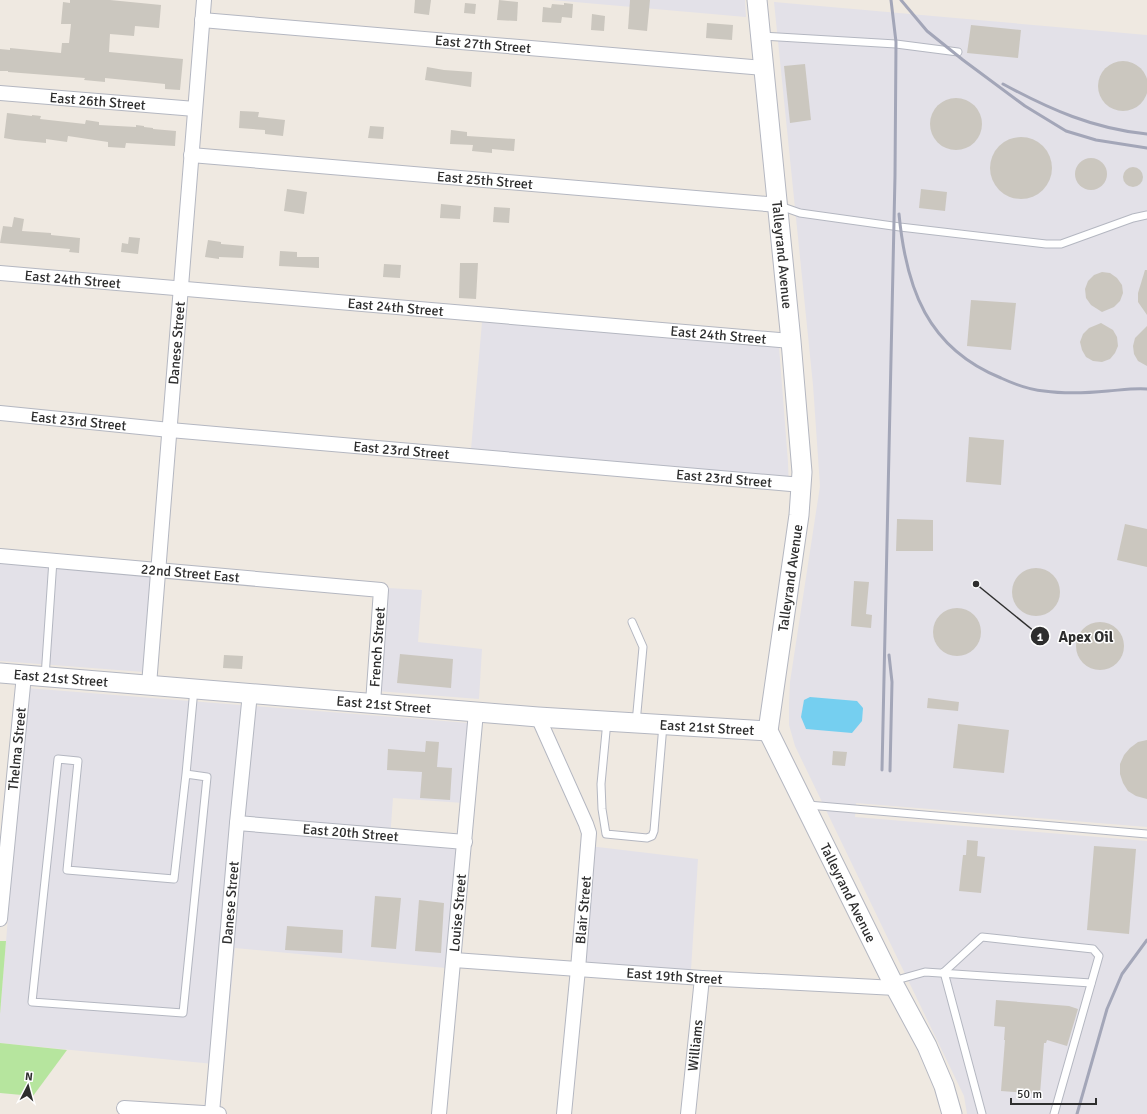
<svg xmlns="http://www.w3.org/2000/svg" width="1147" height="1114" font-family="Signika,sans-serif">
<rect width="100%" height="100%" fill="#efe9e1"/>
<g fill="#e3e1e8">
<path d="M552 0H745L746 17Z"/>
<path d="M774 2 1147 35V827L856 803 855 817 1147 841V1114H967L964 1096 795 746 789 725V704L790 682 820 486 813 385Z"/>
<path d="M482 322 779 347 788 462 789 489 470 461Z"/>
<path d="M0 561 152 574 144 672 0 661Z"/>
<path d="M388 588 422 590 418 642 482 649 479 699 377 691Z"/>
<path d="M27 688 469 723 463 803 393 798 390 839 460 846 446 968 235 948 224 1065 0 1043V1014Z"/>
<path d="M581 845 698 859 691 970 576 963Z"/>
</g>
<g fill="#b6e59e">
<path d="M0 941H6L0 1014Z"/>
<path d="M0 1043 67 1050 33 1096 0 1093Z"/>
</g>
<path fill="#75cff0" d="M810 697 857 701 863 708 862 721 852 733 806 729 801 717 804 700Z"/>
<g fill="#cbc7bf">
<path d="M70 0H110L161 5 159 28 135 26 134 36 110 34 109 52 183 59 180 90 165 89V84L105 78V82L84 80 85 78 8 72V71H0V49L10 50V48L61 53 62 43H69L71 24H61L63 2 70 3Z"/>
<path d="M415 0H431L429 15 414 13Z"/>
<path d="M499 0 518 2 517 21 497 20Z"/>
<path d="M630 0H650L647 31 628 29Z"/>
<path d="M465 3 476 4 475 14 464 13Z"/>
<path d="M564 3 573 4 572 18 562 17 561 23 542 22 543 7 551 8 552 4 564 5Z"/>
<path d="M592 14 605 16 604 31 591 30Z"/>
<path d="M707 23 733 25 732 40 706 38Z"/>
<path d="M971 25 1021 30 1018 58 967 53Z"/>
<circle cx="1123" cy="86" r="25"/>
<path d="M805 64 811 120 790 123 784 66Z"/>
<path d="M427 67 444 70 472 72 471 87 425 80Z"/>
<circle cx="956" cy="124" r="26"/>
<path d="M240 111 259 112 258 117 285 120 283 136 265 134V130L239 128Z"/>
<path d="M7 113 32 116V115L41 116 40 119 85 124 86 120 99 122V125L136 127V125L144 126V127L153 128V129L176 131 175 146 126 143 125 148 108 147V142L68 136 67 142 46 139V143L15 140 4 138Z"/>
<path d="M370 126 384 127 383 139 368 138Z"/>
<path d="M451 130 467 132V136L515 139 514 151 492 149V153L472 151 473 145 450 144Z"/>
<circle cx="1021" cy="168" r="31"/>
<circle cx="1091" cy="174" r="16"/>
<circle cx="1133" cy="177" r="10"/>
<path d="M287 189 307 192 304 214 284 211Z"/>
<path d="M921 189 947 192 945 211 919 208Z"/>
<path d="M441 204 461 206 460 219 440 218Z"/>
<path d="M494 207 510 208 509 223 493 222Z"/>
<path d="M14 217 24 219 22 231 51 233V235L80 238 79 253 69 252 70 249 0 243 3 226 12 227Z"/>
<path d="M129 237 140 238 138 254 121 252 122 243 128 244Z"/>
<path d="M208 240 221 242V244L244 246 243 258 219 257V259L205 257Z"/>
<path d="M280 251 297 252V257H319V268L279 266Z"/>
<path d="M460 263H478L476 299 459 298Z"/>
<path d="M384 264 401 265 400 278 383 277Z"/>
<path d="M1145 270H1147V315L1138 302V293Z"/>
<path d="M1102 272 1110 273 1117 278 1122 285 1123 293 1120 301 1114 307 1102 312 1091 305 1086 298 1085 289 1088 281 1094 275Z"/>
<path d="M971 300 1016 303 1011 350 967 346Z"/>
<path d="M1101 323 1113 330 1117 337 1118 346 1115 353 1110 359 1102 362 1093 361 1086 357 1082 350 1080 342 1083 334 1089 328Z"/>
<path d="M1147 326V366L1138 361 1134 354 1133 346 1135 338Z"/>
<path d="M969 437 1004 440 1001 485 966 482Z"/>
<path d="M897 519 933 520V551H896Z"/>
<path d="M1125 524 1147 529V567L1117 560Z"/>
<circle cx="1036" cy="592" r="24"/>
<path d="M854 581 869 582 866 614 872 615 871 628 851 626Z"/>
<circle cx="957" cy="632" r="24"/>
<circle cx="1100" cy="646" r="24"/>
<path d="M400 654 453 659 451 688 397 683Z"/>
<path d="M224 655 243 656 242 669 223 668Z"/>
<path d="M928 698 959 702 958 711 927 708Z"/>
<path d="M958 724 1009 730 1004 773 953 768Z"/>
<path d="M1147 740V799L1136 796 1128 791 1123 783 1120 774V764L1124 755 1130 748 1138 742Z"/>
<path d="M426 741 439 742 437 767 452 768 450 800 420 798 422 772 387 770 388 749 425 752Z"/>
<path d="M833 751 847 752 845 766 832 765Z"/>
<path d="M967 840 978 841 977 856 985 857 981 893 959 891 963 855H966Z"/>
<path d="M1094 846 1136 849 1129 934 1087 930Z"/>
<path d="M375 896 401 898 396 949 371 947Z"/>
<path d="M419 900 444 903 441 953 415 951Z"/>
<path d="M287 926 343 930 342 953 285 950Z"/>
<path d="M996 1000 1069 1006 1078 1009 1067 1046 1047 1040 1046 1043H1044L1040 1094 1001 1091 1005 1040H1004L1005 1027 994 1026Z"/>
</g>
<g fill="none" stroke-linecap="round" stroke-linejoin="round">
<g stroke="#b4b7c1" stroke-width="9">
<g id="lane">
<path d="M761 36 896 44 958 52"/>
<path d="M780 206 800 213 900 227 1046 244H1061L1133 218 1147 215"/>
<path d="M632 622 643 647 636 723"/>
<path d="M45 677 53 560"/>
<path d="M607 721 601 784 602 809 606 834 647 838 652 836 654 831 663 725"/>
<path d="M186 774 174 879 67 870 78 761 58 759 32 1002 183 1013 207 777 186 774 194 689"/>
<path d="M808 805 1147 834"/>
<path d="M944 972 982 937 1093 949 1099 956 1054 1114"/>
<path d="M944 972 982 1114"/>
<path d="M893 981 925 972 1091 983"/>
</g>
</g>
<g stroke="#b4b7c1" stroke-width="16">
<g id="street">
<path id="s1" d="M202 20 764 68"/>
<path id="s2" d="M0 93 195 109"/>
<path id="s3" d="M191 155 778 205"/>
<path id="s4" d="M0 273 791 341"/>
<path id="s5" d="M0 413 170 430 802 485"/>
<path id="s6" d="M0 556 381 590 373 703"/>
<path id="s7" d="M149 685 204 0"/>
<path d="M538 717 586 824 589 833 578 969 564 1114"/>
<path id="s8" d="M237 823 465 842"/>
<path id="s9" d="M0 919 24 675"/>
<path id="s10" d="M454 960 702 978 896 988"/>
<path d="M124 1108 219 1114"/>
<path id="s11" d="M212 1113 237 823 250 693"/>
<path id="s12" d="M439 1114 476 712"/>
<path id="s13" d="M688 1114 702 978"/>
</g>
</g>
<g stroke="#b4b7c1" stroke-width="21">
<g id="secondary">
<path id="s14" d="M757 0 791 341 802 472 799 515 768 731 892 981 927 1046 944 1086 952 1114"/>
<path id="s15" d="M0 673 538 717 768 731"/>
</g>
</g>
<use href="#lane" stroke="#fff" stroke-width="7"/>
<use href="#street" stroke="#fff" stroke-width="14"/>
<use href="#secondary" stroke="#fff" stroke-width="19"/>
<g stroke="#a3a6b8" stroke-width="3">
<path d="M901 0 927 31 963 60 1025 106 1066 131 1096 140 1147 148"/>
<path d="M1003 84C1049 109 1094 129 1147 134"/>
<path d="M899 214C906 288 927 348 1001 378 1014 384 1030 390 1044 391 1065 394 1087 393 1108 391 1121 390 1134 388 1147 389"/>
<path d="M889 655 892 682 890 771"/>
<path d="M882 770 895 176 896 42 891 0"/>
<path d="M1077 1114 1107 1009 1122 974 1147 940"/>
</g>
</g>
<g text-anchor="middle" stroke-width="3" stroke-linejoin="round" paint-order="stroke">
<g font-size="14" fill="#2e2e2e" stroke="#fff">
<text dy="5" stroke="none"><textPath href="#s1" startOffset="282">East 27th Street</textPath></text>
<text dy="5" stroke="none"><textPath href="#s2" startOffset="98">East 26th Street</textPath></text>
<text dy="5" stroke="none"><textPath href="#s3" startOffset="295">East 25th Street</textPath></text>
<text dy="5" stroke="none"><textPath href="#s14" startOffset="256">Talleyrand Avenue</textPath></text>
<text dy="5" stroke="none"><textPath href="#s4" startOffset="73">East 24th Street</textPath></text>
<text dy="5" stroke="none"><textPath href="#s4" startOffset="397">East 24th Street</textPath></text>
<text dy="5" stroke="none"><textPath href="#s4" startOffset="721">East 24th Street</textPath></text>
<text dy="5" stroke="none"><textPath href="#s7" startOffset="343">Danese Street</textPath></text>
<text dy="5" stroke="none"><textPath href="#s5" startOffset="79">East 23rd Street</textPath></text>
<text dy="5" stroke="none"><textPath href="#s5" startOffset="403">East 23rd Street</textPath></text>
<text dy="5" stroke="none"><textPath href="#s5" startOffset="727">East 23rd Street</textPath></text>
<text dy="5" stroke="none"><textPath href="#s6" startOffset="191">22nd Street East</textPath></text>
<text transform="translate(790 578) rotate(-82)" y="5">Talleyrand Avenue</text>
<text transform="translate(377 647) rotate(-86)" y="5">French Street</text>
<text dy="5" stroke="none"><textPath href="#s15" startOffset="61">East 21st Street</textPath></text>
<text dy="5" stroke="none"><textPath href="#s15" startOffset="385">East 21st Street</textPath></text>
<text dy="5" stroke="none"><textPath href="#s15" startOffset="709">East 21st Street</textPath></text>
<text dy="5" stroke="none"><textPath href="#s9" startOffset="171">Thelma Street</textPath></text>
<text dy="5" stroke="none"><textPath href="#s8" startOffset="114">East 20th Street</textPath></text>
<text dy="5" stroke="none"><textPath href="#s14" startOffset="916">Talleyrand Avenue</textPath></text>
<text dy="5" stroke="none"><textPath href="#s11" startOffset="211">Danese Street</textPath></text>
<text transform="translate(583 910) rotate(-85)" y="5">Blair Street</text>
<text dy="5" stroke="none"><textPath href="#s12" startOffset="202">Louise Street</textPath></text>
<text dy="5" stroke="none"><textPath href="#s10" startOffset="221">East 19th Street</textPath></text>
<text dy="5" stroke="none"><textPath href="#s13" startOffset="69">Williams</textPath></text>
</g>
</g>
<path fill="none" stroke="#2e2e2e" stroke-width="1.5" d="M976 584L1040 636"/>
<g fill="#2e2e2e" stroke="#fff" stroke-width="1.5">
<circle cx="976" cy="584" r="4"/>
<circle cx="1040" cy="636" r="10"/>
</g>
<g font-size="12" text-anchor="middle" font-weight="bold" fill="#fff">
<text x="1040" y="641">1</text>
</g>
<g font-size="15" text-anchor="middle" font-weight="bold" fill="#2e2e2e" stroke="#fff" stroke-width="3" stroke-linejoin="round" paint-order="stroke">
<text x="1086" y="642">Apex Oil</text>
</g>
<g transform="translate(28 1086) rotate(6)" stroke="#ffffff" stroke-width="3" paint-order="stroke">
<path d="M0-3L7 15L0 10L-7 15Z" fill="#2e2e2e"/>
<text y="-6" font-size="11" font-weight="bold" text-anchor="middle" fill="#2e2e2e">N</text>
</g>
<path d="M1011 1098v6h85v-6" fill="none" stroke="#2e2e2e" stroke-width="2"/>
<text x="1017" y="1098" font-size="12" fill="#2e2e2e" stroke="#ffffff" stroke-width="3" paint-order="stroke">50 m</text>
</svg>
